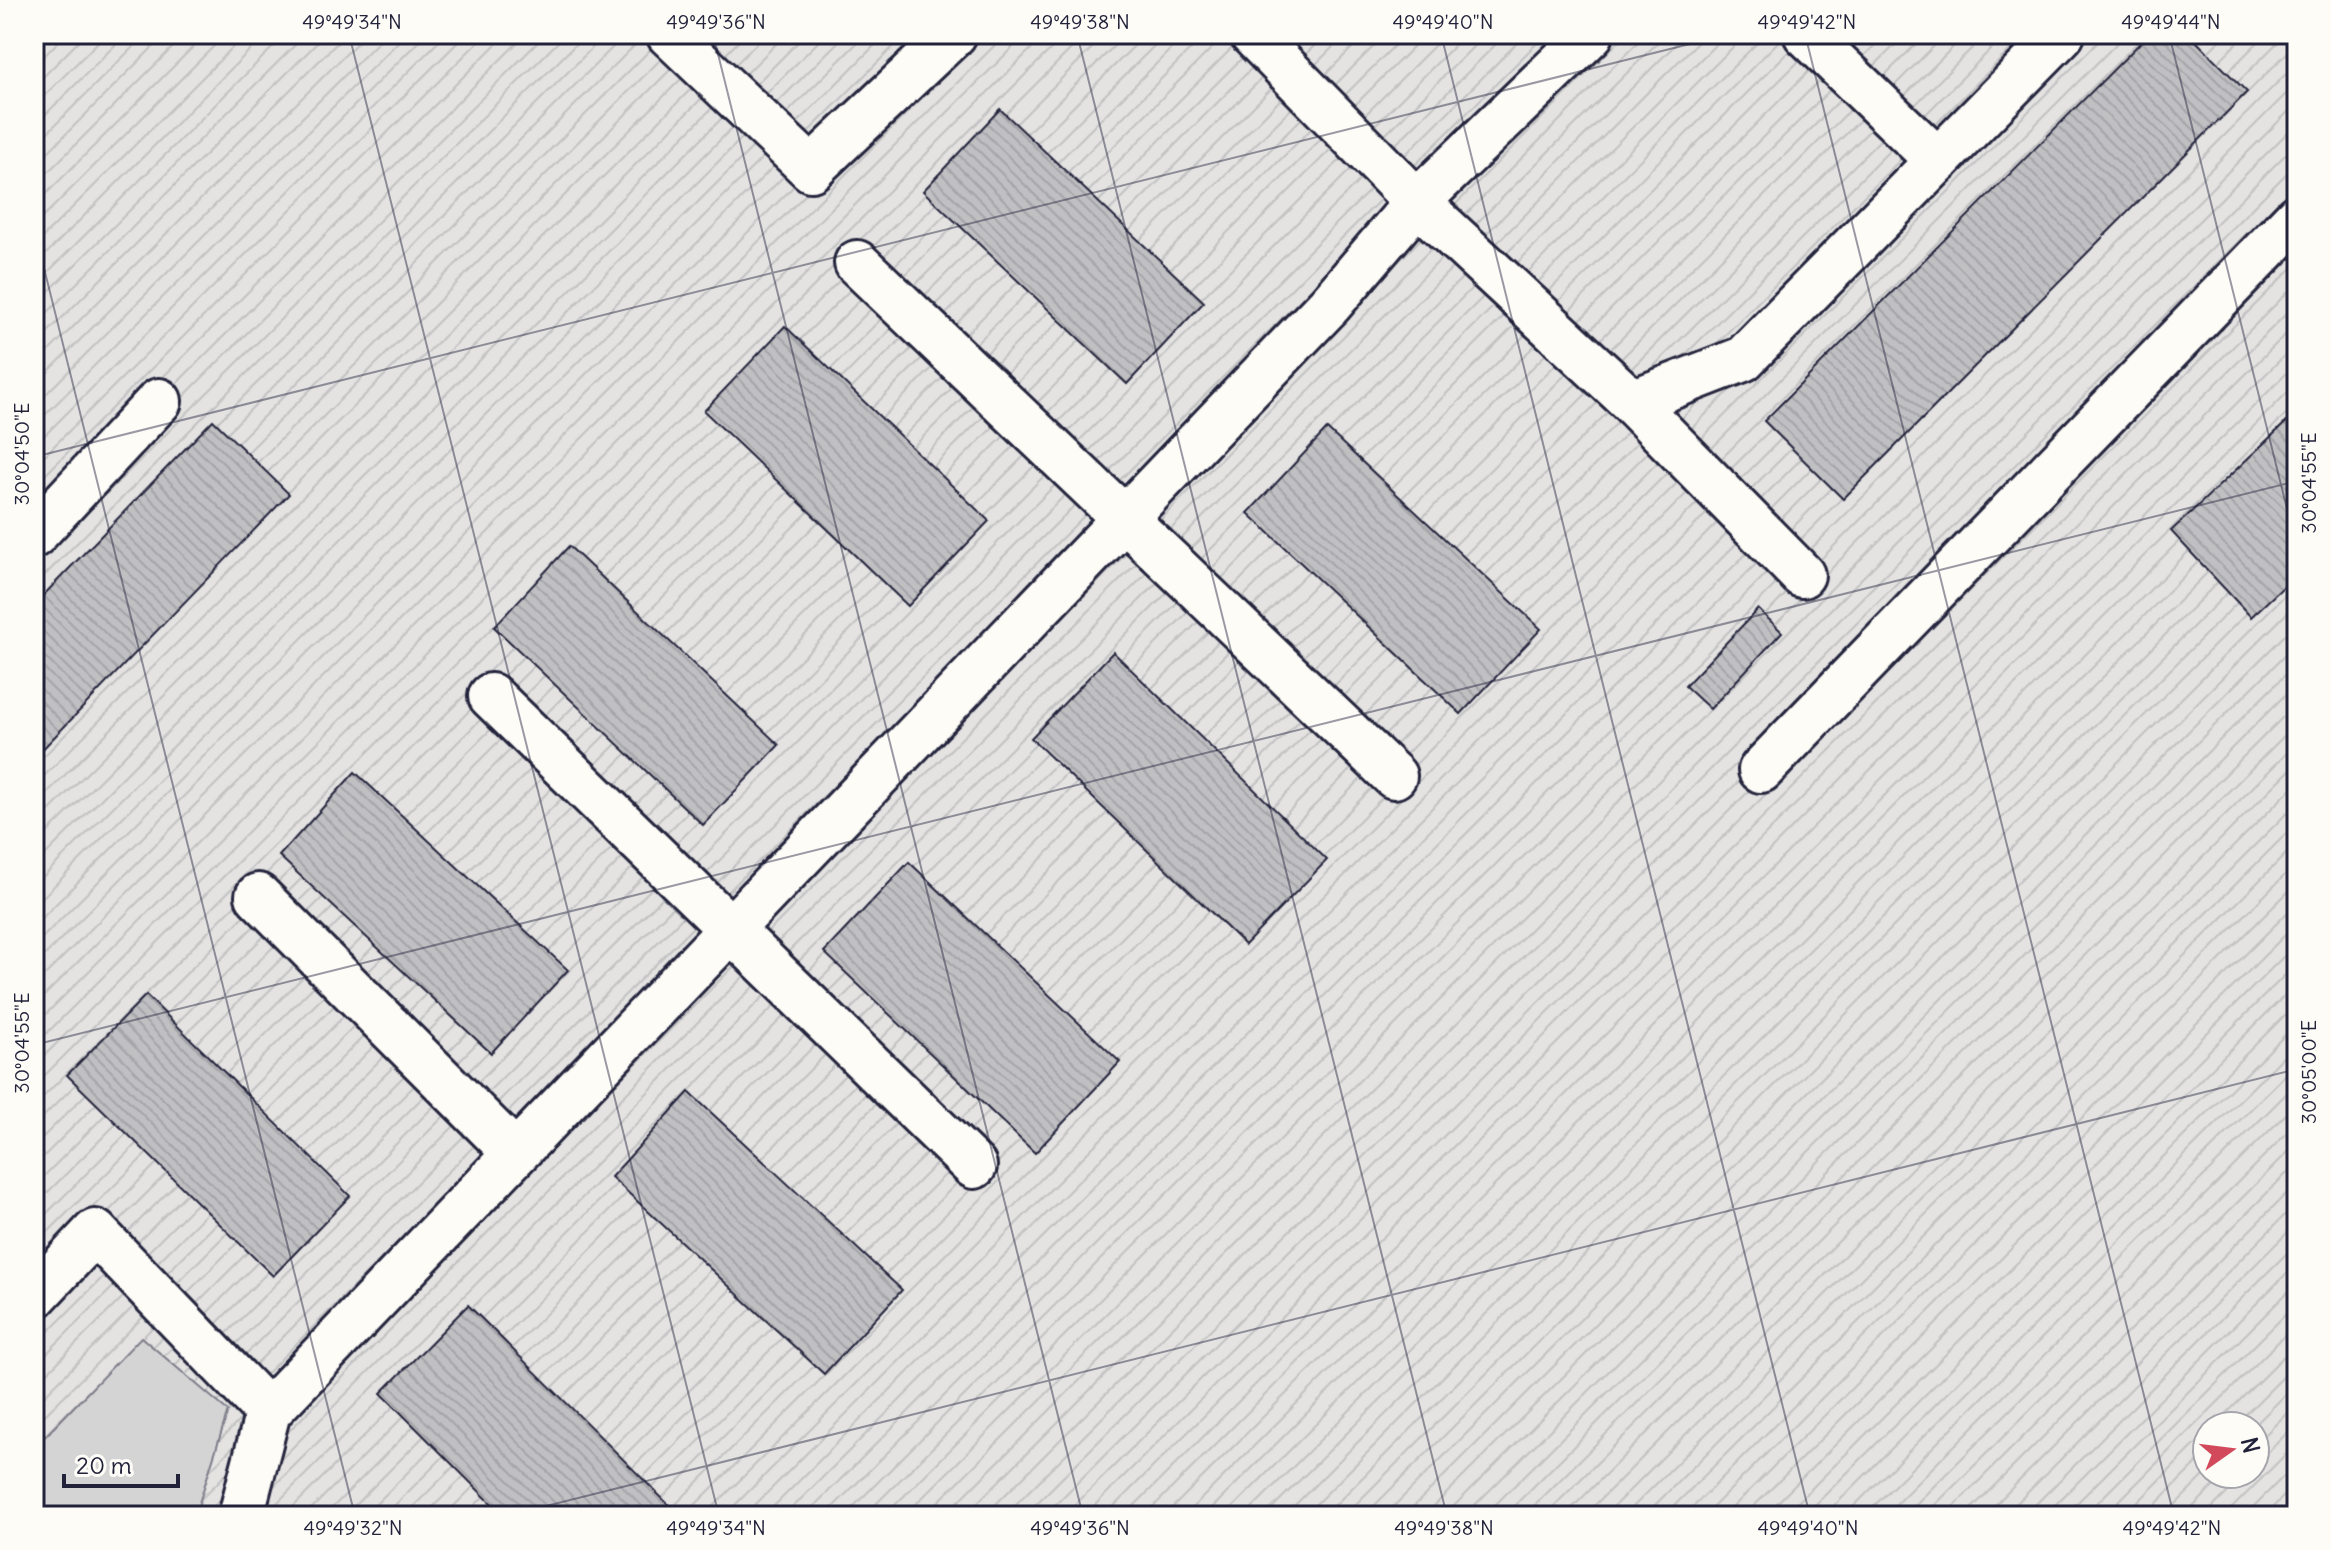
<svg xmlns="http://www.w3.org/2000/svg" width="2331" height="1550" font-family="Delius,sans-serif">
  <defs>
    <pattern id="industrial-furrows" width="10" height="10" patternUnits="userSpaceOnUse" patternTransform="scale(2)"><rect width="10" height="10" fill="#e4e3e2"/><path d="M-1 1l2-2M0 10L10 0M9 11l2-2" fill="none" stroke="#c3c2c3"/></pattern>
    <pattern id="building-back-hatch" width="6" height="6" patternUnits="userSpaceOnUse" patternTransform="scale(2)"><rect width="6" height="6" fill="#c0bfc2"/><path d="M-1 5l2 2M0 0l6 6M5-1l2 2" fill="none" stroke="#a5a4a8"/></pattern>
  </defs>
  <rect width="100%" height="100%" fill="#f4f3ef"/>
  <filter id="ink" filterUnits="userSpaceOnUse"><feTurbulence type="fractalNoise" baseFrequency=".0125" numOctaves="2"/><feDisplacementMap in="SourceGraphic" scale="16" xChannelSelector="R" yChannelSelector="G"/><feConvolveMatrix kernelMatrix="1 2 1 2 8 2 1 2 1" color-interpolation-filters="sRGB"/></filter>
  <g filter="url(#ink)">
    <!-- industrial -->
    <path fill="url(#industrial-furrows)" fill-rule="evenodd" d="M34,34H2297V1516H34ZM2207,1426H2255V1474H2207Z"/>
    <!-- green -->
    <path fill="#d5d4d5" stroke="#7c7b88" stroke-width="2" d="M141,1337L228,1411L195,1516H34V1448Z"/>
    <!-- building -->
    <path fill="url(#building-back-hatch)" stroke="#22223b" stroke-width="2" d="M2149,34H2189L2247,92L1843,499L1764,421Z
      M1000,109L1204,302L1127,384L923,191Z
      M785,326L989,521L908,606L704,411Z
      M2297,412V574L2251,617L2171,531Z
      M213,420L289,494L34,758V605Z
      M1327,429L1541,629L1461,714L1248,513Z
      M569,546L779,745L703,825L494,627Z
      M1758,609L1782,632L1710,709L1685,686Z
      M1113,652L1327,860L1245,945L1031,738Z
      M355,772L568,970L491,1053L279,856Z
      M909,862L1120,1062L1035,1153L824,952Z
      M146,995L350,1196L273,1276L67,1075Z
      M689,1092L902,1290L824,1374L611,1177Z
      M468,1305L680,1516H504L381,1393Z"/>
    <g fill="none" stroke-linecap="round" stroke-linejoin="round">
      <!-- minor casing -->
      <g stroke="#22223b" stroke-width="50">
        <path id="minor" d="M669,34L811,169L954,34
          M1252,34L1417,202L1632,402L1802,575
          M1806,34L1938,161
          M857,263L1394,776
          M1632,402L1743,359L2062,34
          M34,535L159,401
          M491,696L974,1166
          M1761,770L2297,217
          M258,896L515,1153
          M34,1297L95,1232L268,1412
          M241,1516L268,1412L1330,304L1417,202L1591,34"/>
      </g>
      <!-- minor -->
      <use href="#minor" stroke="#fdfcf7" stroke-width="44"/>
    </g>
  </g>
  <!-- ticks -->
  <path fill="none" stroke="#22223b" stroke-width="2" stroke-opacity="0.45" d="M349,34L719,1516M713,34L1083,1516M1077,34L1447,1516M1441,34L1810,1516M1805,34L2174,1516M2169,34L2297,549M34,228L355,1516M34,457L1730,34M34,1045L2297,481M506,1516L2297,1069"/>
  <!-- margin -->
  <rect width="2331" height="1550" fill="none" stroke="#fdfcf7" stroke-width="88"/>
  <!-- north arrow -->
  <g transform="translate(2231 1450) rotate(76)"><circle r="38" fill="#fdfcf7" stroke="#a5a5ac" stroke-width="2"/>
  <path d="M0-6L14 30L0 20L-14 30Z" fill="#d1495b"/>
  <text y="-12" font-size="22" font-weight="bold" text-anchor="middle" fill="#22223b">N</text>
  </g>
  <!-- scale -->
  <path d="M64 1474v12h114v-12" fill="none" stroke="#22223b" stroke-width="4"/>
  <text x="76" y="1474" font-size="24" fill="#22223b" stroke="#fdfcf7" stroke-width="6" paint-order="stroke">20 m</text>
  <rect x="44" y="44" width="2243" height="1462" fill="none" stroke="#22223b" stroke-width="3"/>
  <g font-size="20" text-anchor="middle" fill="#22223b">
    <text x="352" y="29">49°49'34"N</text>
    <text x="716" y="29">49°49'36"N</text>
    <text x="1080" y="29">49°49'38"N</text>
    <text x="1443" y="29">49°49'40"N</text>
    <text x="1807" y="29">49°49'42"N</text>
    <text x="2171" y="29">49°49'44"N</text>
    <text transform="translate(22 454) rotate(-90)" y="7">30°04'50"E</text>
    <text transform="translate(2309 483) rotate(-90)" y="7">30°04'55"E</text>
    <text transform="translate(22 1043) rotate(-90)" y="7">30°04'55"E</text>
    <text transform="translate(2309 1072) rotate(-90)" y="7">30°05'00"E</text>
    <text x="353" y="1535">49°49'32"N</text>
    <text x="716" y="1535">49°49'34"N</text>
    <text x="1080" y="1535">49°49'36"N</text>
    <text x="1444" y="1535">49°49'38"N</text>
    <text x="1808" y="1535">49°49'40"N</text>
    <text x="2172" y="1535">49°49'42"N</text>
  </g>
</svg>
